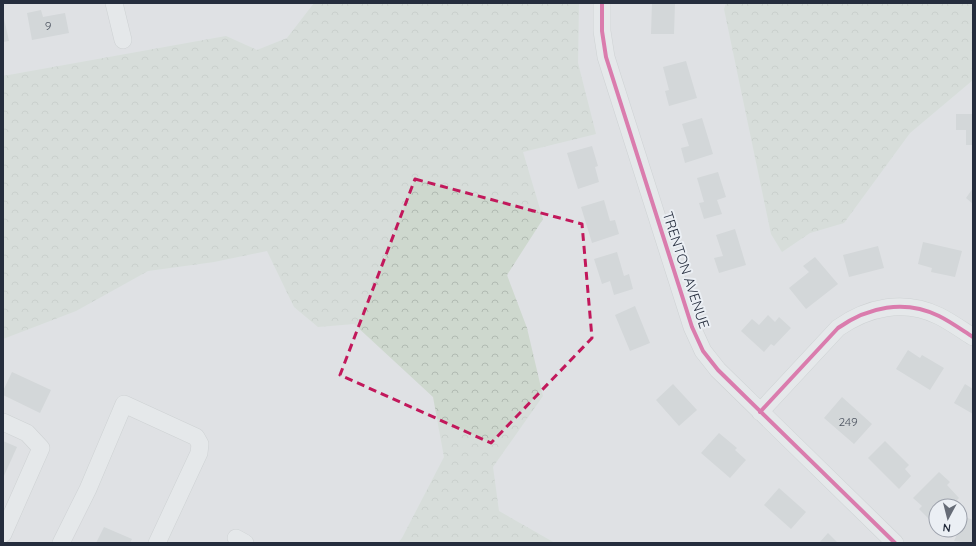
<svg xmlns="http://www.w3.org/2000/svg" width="976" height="546" font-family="Quicksand,sans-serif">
  <defs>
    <pattern id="forest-crowns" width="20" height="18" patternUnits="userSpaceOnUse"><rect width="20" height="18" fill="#ced8ce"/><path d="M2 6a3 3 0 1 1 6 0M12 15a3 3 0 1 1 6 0" fill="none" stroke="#b1bab2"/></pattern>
  </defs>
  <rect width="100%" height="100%" fill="#dfe1e4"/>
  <!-- forest -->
  <path fill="url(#forest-crowns)" d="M314,3H579L578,63L596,134L523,152L543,219L507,275L527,328L543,396L493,467L499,511L555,543H398L402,538L444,457L433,397L354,324L318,327L294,307L267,251L214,262L148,271L76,311L3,339V76L226,36L257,50L287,38Z
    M726,3H973V80L910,133L844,223L810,233L782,252L771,234L724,9Z"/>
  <!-- building -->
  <path fill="#c6c9cc" d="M652,3H675L674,34H651Z
    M41,10L43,17L65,13L69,33L32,40L27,13Z
    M3,14L9,41L3,42Z
    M686,61L697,98L669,106L665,91L669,90L663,67Z
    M956,114H973V145H966V130H956Z
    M702,118L713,154L685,163L681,148L689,146L682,124Z
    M592,146L598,166L595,167L599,182L578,189L567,153Z
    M718,172L726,197L717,200L722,214L704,219L699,203L704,202L697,178Z
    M973,188V204L966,198Z
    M604,200L610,221L615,220L619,234L592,243L581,207Z
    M735,229L746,265L719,273L714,258L723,256L716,235Z
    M923,242L962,251L955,277L931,272L932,268L918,264Z
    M878,246L884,268L849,277L843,255Z
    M617,252L624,276L629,274L633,289L614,295L610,281L602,284L594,259Z
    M815,257L838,284L806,309L789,288L809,272L803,266Z
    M635,306L650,343L630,351L615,315Z
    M768,315L775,322L779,317L791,328L774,346L771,344L764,352L741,331L752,319L759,325Z
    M908,350L920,358L922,355L944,368L930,390L896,369Z
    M12,372L51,390L40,413L3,395V391Z
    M673,384L697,410L679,426L656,400Z
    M965,384L973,389V414L954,403Z
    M842,397L872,424L854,444L824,418Z
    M719,433L737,448L735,450L746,460L730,478L701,453Z
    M3,441L17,447L3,478Z
    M885,441L909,465L905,469L911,476L899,489L868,458Z
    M939,472L950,482L947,485L959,498L951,506H936V521L933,523L919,509L922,506L913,498Z
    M779,488L806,512L791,529L764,505Z
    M965,517L973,520V543L954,541Z
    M104,527L132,539L130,543H96Z
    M828,533L838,543H819Z"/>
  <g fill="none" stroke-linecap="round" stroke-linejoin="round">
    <!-- minor casing -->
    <g stroke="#bcbec1" stroke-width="18">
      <path id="minor" d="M114,3L123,40
        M602,3V31L606,57L692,327L703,351L718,370L895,543
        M760,412L838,328C868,307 904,299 939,316C951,322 962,330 973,337
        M3,422L27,433L41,448L3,534
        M236,538L245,543
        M61,543L88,489L124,404L196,437L200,444L199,453L157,543"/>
    </g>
    <!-- minor -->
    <use href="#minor" stroke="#edeff1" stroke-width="17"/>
    <!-- cycleway casing -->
    <g stroke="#ebeff4" stroke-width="6">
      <path id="cycleway" d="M602,3V31L606,57L692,327L703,351L718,370L895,543
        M760,412L838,328C868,307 904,299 939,316C951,322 962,330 973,337"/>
    </g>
    <!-- cycleway -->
    <use href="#cycleway" stroke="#d6006c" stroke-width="4"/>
  </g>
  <!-- marked area -->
  <path d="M0 0H976V546H0ZM415,179L582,224L592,338L491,443L340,375Z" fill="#dfe1e4" fill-opacity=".55" fill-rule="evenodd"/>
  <path fill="none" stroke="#c2185b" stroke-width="3" stroke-dasharray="8 5" stroke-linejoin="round" d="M415,179L582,224L592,338L491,443L340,375Z"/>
  <g text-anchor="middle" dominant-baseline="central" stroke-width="4" stroke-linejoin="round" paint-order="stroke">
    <!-- number labels -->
    <g font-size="12" fill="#4f5662">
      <text x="48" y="25">9</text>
      <text x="848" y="421">249</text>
    </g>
    <!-- street labels -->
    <g font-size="14" fill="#252d3d" stroke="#ebeff4">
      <text transform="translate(686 270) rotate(72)">TRENTON AVENUE</text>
    </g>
  </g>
  <!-- border -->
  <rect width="976" height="546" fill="none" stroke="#252d3d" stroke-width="8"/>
  <!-- north arrow -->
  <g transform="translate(948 518) rotate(187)"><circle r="19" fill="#ebeff4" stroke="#9ca1ab"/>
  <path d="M0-3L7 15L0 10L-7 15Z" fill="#666c77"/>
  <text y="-6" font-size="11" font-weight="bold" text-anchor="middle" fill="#252d3d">N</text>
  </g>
</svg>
